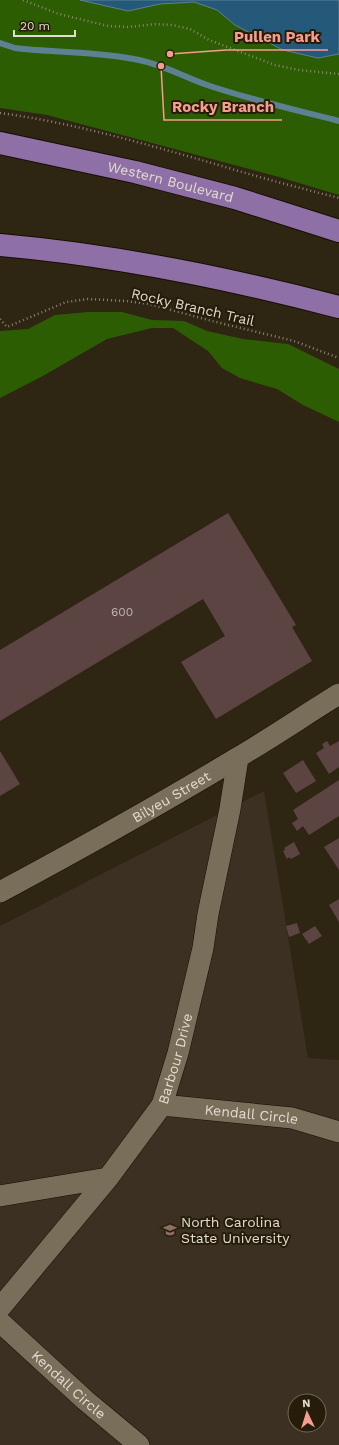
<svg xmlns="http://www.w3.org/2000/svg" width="339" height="1445" font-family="'Work Sans',sans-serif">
  <rect width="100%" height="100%" fill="#2f2513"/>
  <!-- education -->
  <path fill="#3b3021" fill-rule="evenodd" d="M264,791L308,1058L339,1060V1445H0V926ZM295,1401H319V1425H295Z"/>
  <!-- green -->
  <path fill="#2d5d03" d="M0,0H339V195L279,177L47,115L0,108Z
    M88,312H122L152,320L184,321L207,331L243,339L288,344L339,369V422L303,405L277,389L240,378L222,368L208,351L173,328H152L107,339L41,377L0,398V331L28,329L55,315Z"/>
  <!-- water -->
  <path fill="#255979" stroke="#5e8093" d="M80,0H339V54L318,58L283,50L235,25L217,10L194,2L160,4L128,11Z"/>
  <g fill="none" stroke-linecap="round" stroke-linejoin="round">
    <!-- stream -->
    <path stroke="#5e8093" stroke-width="6" d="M0,43L15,48C56,53 98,51 139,60C164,65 186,78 210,86C252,100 296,110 339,121"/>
  </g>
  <!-- building -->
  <path fill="#5c4443" d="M228,513L296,625L292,627L312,661L216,719L181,662L225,636L203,599L0,721V650Z
    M327,741L330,746L339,741V767L329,774L316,753L324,748L322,744Z
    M0,751L20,784L0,796Z
    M303,760L316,781L296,793L283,773Z
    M339,780V816L309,835L303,826L297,831L292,823L298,819L293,810Z
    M339,838V870L324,847Z
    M294,842L300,854L291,859L289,857L287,859L283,851L285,850L284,848Z
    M339,899V922L329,905Z
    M297,923L300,933L289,937L286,926Z
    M315,926L322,936L309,944L302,934Z"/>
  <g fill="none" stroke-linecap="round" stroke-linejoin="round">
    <!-- street casing -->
    <g stroke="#170e01" stroke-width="22">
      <g id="street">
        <path id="s1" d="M0,892C80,849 159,805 237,758C271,738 305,715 339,694"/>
        <path id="s2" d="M162,1105L292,1118L339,1132"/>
        <path d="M0,1196L108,1178"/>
        <path id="s3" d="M0,1308L108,1178L162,1105L178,1053L203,948L208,914L230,809L238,758"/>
        <path id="s4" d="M0,1322L85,1400L139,1445"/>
      </g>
    </g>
    <!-- primary casing -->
    <g stroke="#170e01" stroke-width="24">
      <g id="primary">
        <path id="s5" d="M0,143L135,172L235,198L339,231"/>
        <path d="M0,245C114,255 228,278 339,307"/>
      </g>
    </g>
    <!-- path -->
    <path stroke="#8c8475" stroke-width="2.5" stroke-dasharray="1 3" stroke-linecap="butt" d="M23,0L59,14L108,26L128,27L156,24L172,25L190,29L209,40L275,65L299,70L339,74
      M0,113C75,123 149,145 222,166C261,178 300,188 339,198
      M0,319L7,327L66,302L88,299L126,301L149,304L212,321L294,341L339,358"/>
    <!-- street -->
    <use href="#street" stroke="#796e5a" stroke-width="21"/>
    <!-- primary -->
    <use href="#primary" stroke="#8e70a7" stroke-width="22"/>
  </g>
  <!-- icons -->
  <defs>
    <g id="university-bare" transform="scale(1.08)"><path d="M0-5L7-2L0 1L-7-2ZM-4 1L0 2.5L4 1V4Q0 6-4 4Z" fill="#8d6e63" stroke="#251c0a" stroke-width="2.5" paint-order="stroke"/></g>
  </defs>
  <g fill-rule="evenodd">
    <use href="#university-bare" x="170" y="1230"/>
  </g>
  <g text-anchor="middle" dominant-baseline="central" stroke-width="4" stroke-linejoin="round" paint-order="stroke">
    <!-- number labels -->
    <g font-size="12" fill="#c0b5ad">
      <text x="122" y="612">600</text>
    </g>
    <!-- street labels -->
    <g font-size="14" fill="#e2dbd0" stroke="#251c0a">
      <text stroke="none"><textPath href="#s5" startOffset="175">Western Boulevard</textPath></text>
      <text transform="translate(193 307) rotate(13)">Rocky Branch Trail</text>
      <text stroke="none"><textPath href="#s1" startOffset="196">Bilyeu Street</textPath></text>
      <text stroke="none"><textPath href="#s3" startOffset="308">Barbour Drive</textPath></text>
      <text stroke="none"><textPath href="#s2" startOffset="90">Kendall Circle</textPath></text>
      <text stroke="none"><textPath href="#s4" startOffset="93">Kendall Circle</textPath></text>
    </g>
    <!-- poi labels -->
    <g font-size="14" fill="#e2dbd0" stroke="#251c0a" text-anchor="start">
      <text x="181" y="1222">North Carolina<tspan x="181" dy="16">State University</tspan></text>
    </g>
  </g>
  <!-- callouts -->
  <path fill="none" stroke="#f59d8f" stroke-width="1.5" d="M170 54L226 50H328M161 66L164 120H282"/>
  <g fill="#f59d8f" stroke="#251c0a" stroke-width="1.5">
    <circle cx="170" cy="54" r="4"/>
    <circle cx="161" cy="66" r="4"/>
  </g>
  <g font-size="15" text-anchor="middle" font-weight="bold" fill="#f59d8f" stroke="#251c0a" stroke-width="4" stroke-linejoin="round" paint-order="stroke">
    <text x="277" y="42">Pullen Park</text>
    <text x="223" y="112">Rocky Branch</text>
  </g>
  <!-- north arrow -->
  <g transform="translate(307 1413) rotate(356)"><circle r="19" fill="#251c0a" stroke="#716859"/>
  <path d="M0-3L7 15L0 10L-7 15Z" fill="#f59d8f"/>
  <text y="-6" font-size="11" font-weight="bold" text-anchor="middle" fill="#e2dbd0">N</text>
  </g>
  <!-- scale -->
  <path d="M14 30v6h61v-6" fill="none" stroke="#e2dbd0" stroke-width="2"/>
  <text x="20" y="30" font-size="12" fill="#e2dbd0" stroke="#251c0a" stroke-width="3" paint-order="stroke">20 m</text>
</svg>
